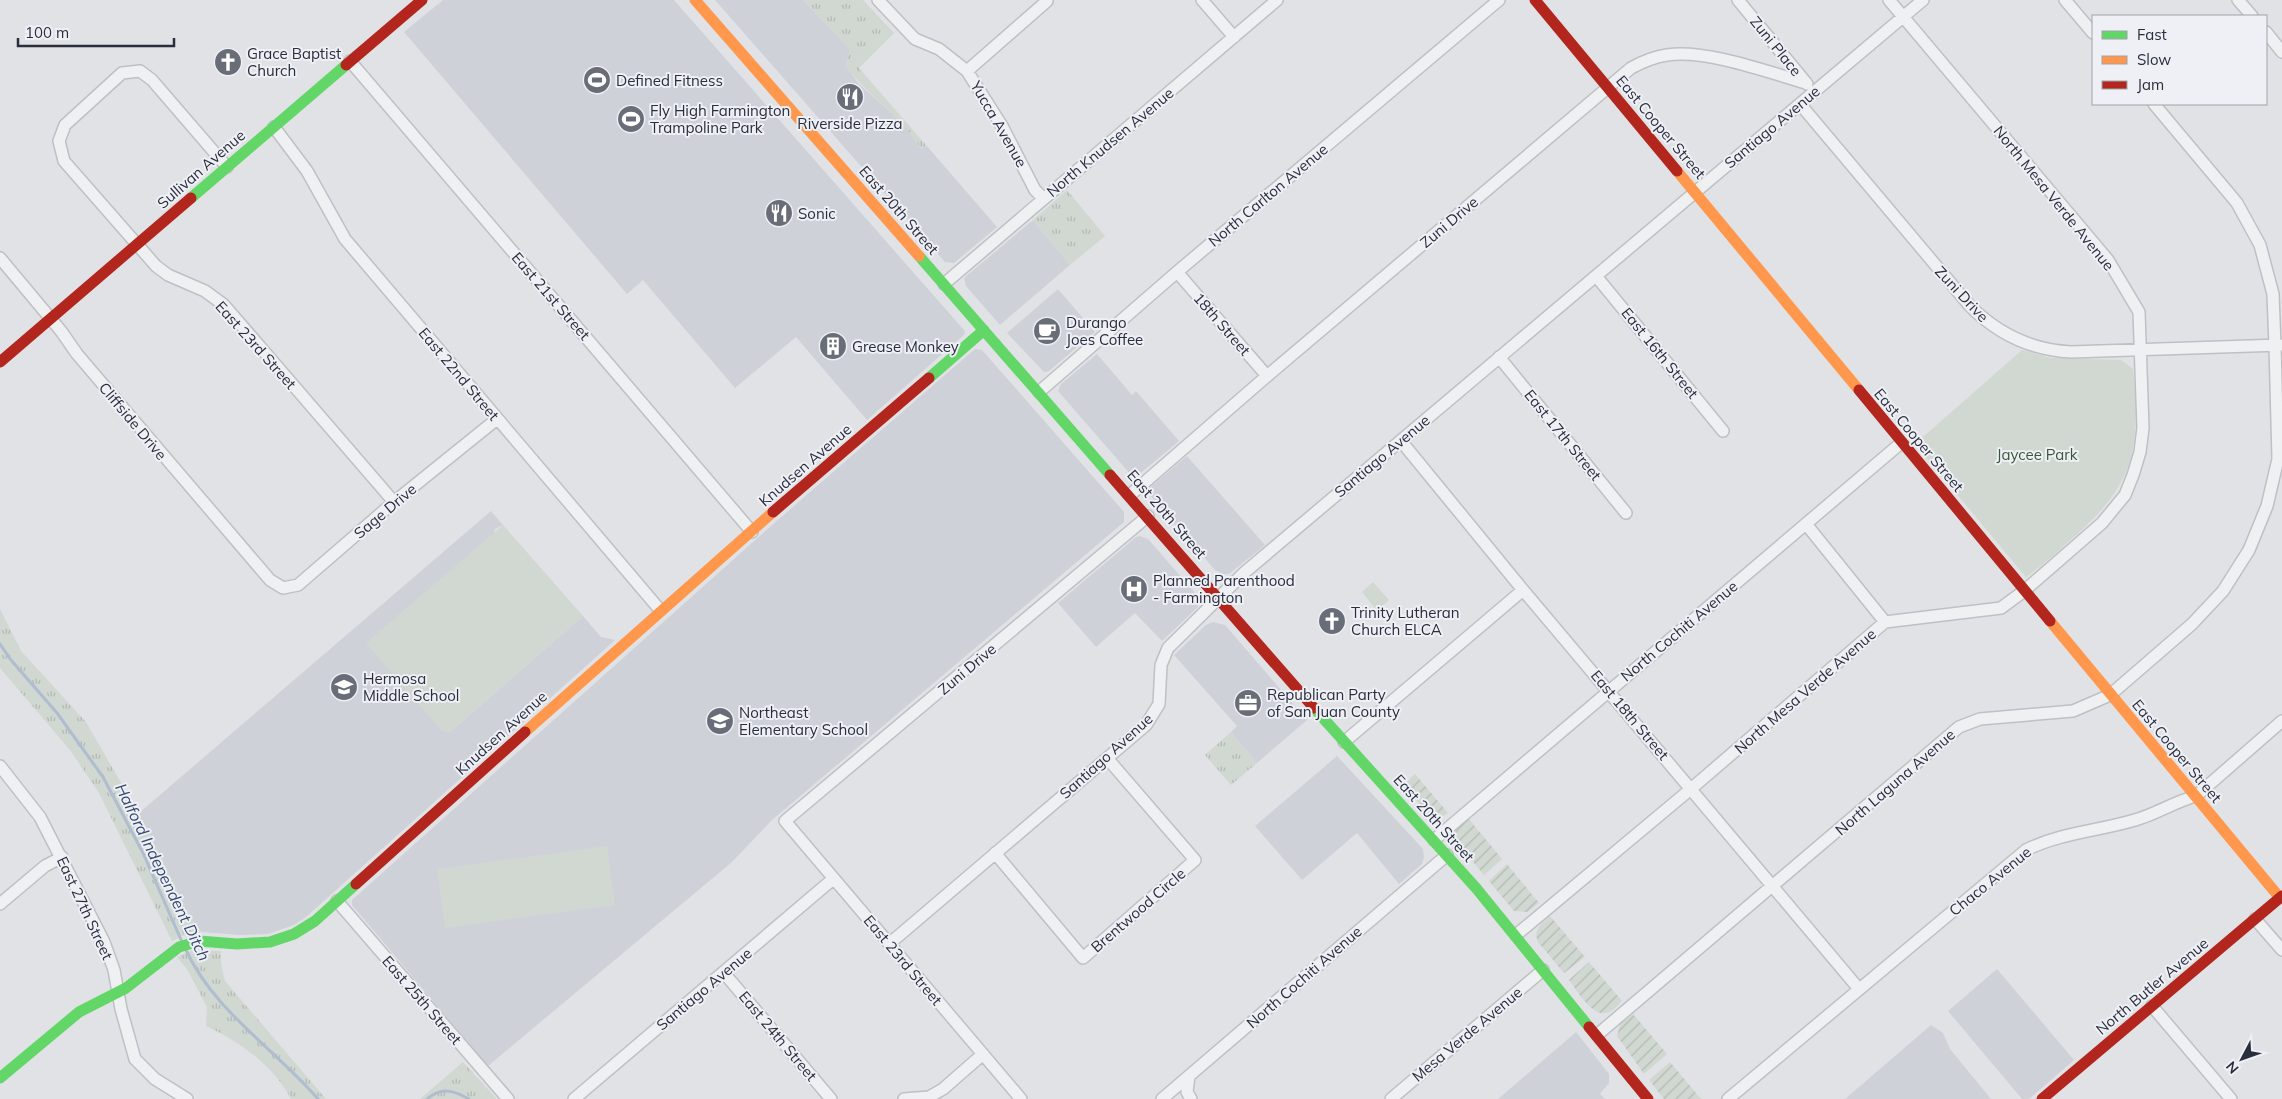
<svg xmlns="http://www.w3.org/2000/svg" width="2282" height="1099" font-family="Mulish,sans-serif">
  <defs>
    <pattern id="grass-tufts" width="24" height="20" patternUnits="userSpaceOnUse" patternTransform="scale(1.25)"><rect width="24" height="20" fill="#d0d8d1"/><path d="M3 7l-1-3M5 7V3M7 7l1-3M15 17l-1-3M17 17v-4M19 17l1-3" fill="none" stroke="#b3bab4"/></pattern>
    <pattern id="garden-furrows" width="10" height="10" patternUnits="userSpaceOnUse" patternTransform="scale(1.25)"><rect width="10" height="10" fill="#d0d8d1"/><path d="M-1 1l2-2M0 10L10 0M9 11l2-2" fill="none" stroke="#b3bab4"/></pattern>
  </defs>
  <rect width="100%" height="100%" fill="#e0e2e5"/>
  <!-- built -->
  <path fill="#cfd1d8" d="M443,0H674L964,330L965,334L867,420L796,337L735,388L643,280L627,294L404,32Z
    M715,0H803L850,49L846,66L859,84L905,125L921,149L926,145L997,227L954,263L945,262Z
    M1033,220L1070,265L1000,325L966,286L964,278Z
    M1058,289L1095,332L1049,371L1044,372L1007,333Z
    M975,349L982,350L1124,512V522L772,820L732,862L488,1066L352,905V900L772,525Z
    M1097,354L1132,395L1136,391L1179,441L1136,477L1132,476L1058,391L1061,384Z
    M1187,456L1265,545L1229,574H1223L1215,570L1148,493L1149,488Z
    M491,511L503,525L495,529L441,730L450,732L583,616L601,637L615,640L306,917L294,925L268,934L240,935L202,932L194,923L139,813Z
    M1140,536L1148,539L1196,594L1198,607L1162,641L1135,613L1096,647L1058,603L1136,537Z
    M1213,622L1225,625L1307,720L1257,763L1231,732L1237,726L1174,655L1206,625Z
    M1337,756L1423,849L1424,857L1422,864L1399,884L1357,833L1302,880L1255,826Z
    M1997,969L2074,1060L2029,1099H2022L1948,1011Z
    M1931,1025L1943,1033L1950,1049L1991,1099H1845Z
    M1576,1032L1609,1074V1083L1600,1094L1605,1099H1498Z"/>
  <!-- grass -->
  <path fill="url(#grass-tufts)" d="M803,0H863L894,33L859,68L926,145L921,149C903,116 868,97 846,66L850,49Z
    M1067,190L1105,236L1070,265L1033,220Z
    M0,609L21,651L86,722L148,830L194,923L202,932L182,936L172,941L99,793L70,750L0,668Z
    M1231,732L1257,763L1231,785L1205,755Z
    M193,950L221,951V964L225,981L326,1099H291C273,1065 240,1042 206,1026L207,1007L187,969L177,957Z
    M463,1062L497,1099H420Z"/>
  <!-- park -->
  <path fill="#d0d8d1" d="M2022,350L2051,358L2121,360L2133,369C2142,453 2132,488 2068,542C2055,554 2041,567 2026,577L1915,444Z
    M503,525L583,616L450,732L441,730L366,643Z
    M1373,582L1389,600L1377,611L1362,592Z
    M607,846L615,905L445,928L437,869Z"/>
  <!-- garden -->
  <path fill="url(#garden-furrows)" d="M1415,774L1448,813L1440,818L1430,815L1403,786Z
    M1468,818L1502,859L1484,875L1455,840L1456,829Z
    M1507,864L1539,903L1527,912L1514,911L1489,881Z
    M1550,916L1585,957L1564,973L1538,942C1533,929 1541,924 1550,916Z
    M1589,962L1622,1001C1618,1005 1612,1012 1606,1013C1591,1016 1577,990 1569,980Z
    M1633,1014L1667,1054L1644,1074L1617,1036L1620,1024Z
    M1670,1062L1701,1099H1664L1649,1080Z"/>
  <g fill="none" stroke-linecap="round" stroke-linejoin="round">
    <!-- stream -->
    <path stroke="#b0bccf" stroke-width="3" d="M0,644L11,660L57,713L103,777L143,853L182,942
      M186,950C214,1011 275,1049 318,1099
      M427,1099C442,1087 453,1090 469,1099"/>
    <!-- street casing -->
    <g stroke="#bec0c3" stroke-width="14">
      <path id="street" d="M878,0L915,39L939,49L967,71L1002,126L1035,190L1043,198
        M1202,0L1234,37
        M1738,0L1807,84
        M2065,0L2093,33
        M2238,0L2252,16
        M2266,32L2282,52
        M350,61L752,532
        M967,71L1047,1
        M1800,104L1970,306C1998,334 2032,350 2071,352L2280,345
        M274,127L307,171L345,239L660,610
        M227,167L152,80L140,71L122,73L65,125L59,141L64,161L156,266L168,275L205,291L224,305L394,502
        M0,258L61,331L77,354L270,580L283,588L298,585L394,502L497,419
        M1177,272L1267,376
        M1596,276L1723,431
        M944,284L1277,0
        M1499,357L1626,513
        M1039,392L1177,272L1499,0
        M1401,441L1523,590L1859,989
        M1130,495L1267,376L1631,68C1642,62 1653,57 1667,55C1706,49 1768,72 1806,83
        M1806,524L1885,622
        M1344,742L1523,590
        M0,766L40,817L104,942L114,970L121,1009L135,1059L155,1079L187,1099
        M1434,840L1901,443
        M995,853L1083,958L1195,860L1107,758
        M337,901L508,1099
        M0,904L45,866L62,857
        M2255,919L2282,950
        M1516,935L1692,788L1885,622L2001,608L2024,591L2102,523L2125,495L2133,475L2140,452L2143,428L2139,312L2108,260L1889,0
        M889,944L1146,725L1159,704L1161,665L1168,648L1245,572L1923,0
        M724,973L831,1099
        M2152,1006L2231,1099
        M1597,1035L1959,727L1980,719L2073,711L2110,695L2192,624L2223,591L2249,550L2267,506L2278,459L2275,346L2273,294L2260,245L2237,203L2154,104
        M1189,1076L1187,1092L1191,1099
        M574,1099L833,879
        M904,1099L929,1097L943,1089L983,1054
        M1021,1099L785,821L1148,516
        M1162,1099L1447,855
        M1391,1099L1543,970
        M1728,1099L2026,850C2060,833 2098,831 2135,820C2156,814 2174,802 2196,796L2282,721"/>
    </g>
    <!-- street -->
    <use href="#street" stroke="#eff0f2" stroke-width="11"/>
    <!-- fast -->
    <path stroke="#63d668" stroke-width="11" d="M191,198L346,65
      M919,256L1110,475
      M929,378L984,330
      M1314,708L1476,888L1589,1027
      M0,1078L79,1012L126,988L179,947L199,941L237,944L270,942L294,934L315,921L356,884"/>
    <!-- slow -->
    <path stroke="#ff974d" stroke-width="11" d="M695,0L919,256
      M1677,171L1859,390
      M2050,621L2280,898
      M525,732L773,512"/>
    <!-- jam -->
    <path stroke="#b3261e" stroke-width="11" d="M1535,0L1677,171
      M346,65L422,0
      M0,362L191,198
      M1859,390L2050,621
      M1110,475L1314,708
      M773,512L929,378
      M356,884L525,732
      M1589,1027L1648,1099
      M2042,1099L2282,896"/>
  </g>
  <!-- icons -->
  <defs>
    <g id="church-disc" transform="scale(1.4375)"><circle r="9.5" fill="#696d78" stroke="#eef0f5"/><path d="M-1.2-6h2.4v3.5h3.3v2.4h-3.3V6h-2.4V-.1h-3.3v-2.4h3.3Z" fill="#fff"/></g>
    <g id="stadium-disc" transform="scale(1.4375)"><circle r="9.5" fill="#696d78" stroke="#eef0f5"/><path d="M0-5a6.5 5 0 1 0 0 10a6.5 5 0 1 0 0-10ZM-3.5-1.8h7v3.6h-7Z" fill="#fff"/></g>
    <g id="restaurant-disc" transform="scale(1.4375)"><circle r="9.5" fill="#696d78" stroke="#eef0f5"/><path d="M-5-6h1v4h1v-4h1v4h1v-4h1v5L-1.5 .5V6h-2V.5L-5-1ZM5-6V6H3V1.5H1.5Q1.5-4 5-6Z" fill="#fff"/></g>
    <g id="cafe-disc" transform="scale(1.4375)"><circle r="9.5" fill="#696d78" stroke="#eef0f5"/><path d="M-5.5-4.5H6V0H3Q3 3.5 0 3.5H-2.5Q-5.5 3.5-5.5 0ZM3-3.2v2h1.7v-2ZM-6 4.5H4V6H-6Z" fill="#fff"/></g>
    <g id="building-disc" transform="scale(1.4375)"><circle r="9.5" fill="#696d78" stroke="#eef0f5"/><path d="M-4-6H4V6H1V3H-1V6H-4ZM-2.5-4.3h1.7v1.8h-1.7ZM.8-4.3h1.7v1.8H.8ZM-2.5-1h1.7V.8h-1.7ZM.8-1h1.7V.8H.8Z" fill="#fff"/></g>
    <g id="hospital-disc" transform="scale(1.4375)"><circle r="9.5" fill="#696d78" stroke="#eef0f5"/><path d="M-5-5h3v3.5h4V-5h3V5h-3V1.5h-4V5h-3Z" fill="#fff"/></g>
    <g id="school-disc" transform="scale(1.4375)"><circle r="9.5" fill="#696d78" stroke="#eef0f5"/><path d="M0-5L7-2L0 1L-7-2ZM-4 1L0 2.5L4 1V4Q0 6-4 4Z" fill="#fff"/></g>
    <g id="office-disc" transform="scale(1.4375)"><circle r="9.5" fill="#696d78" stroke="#eef0f5"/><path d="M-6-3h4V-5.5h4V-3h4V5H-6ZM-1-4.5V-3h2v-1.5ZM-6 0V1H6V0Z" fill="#fff"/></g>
  </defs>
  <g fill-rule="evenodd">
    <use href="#church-disc" x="228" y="62"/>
    <use href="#stadium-disc" x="597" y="80"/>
    <use href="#restaurant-disc" x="850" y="97"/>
    <use href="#stadium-disc" x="631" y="119"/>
    <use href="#restaurant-disc" x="779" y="213"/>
    <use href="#cafe-disc" x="1047" y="331"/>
    <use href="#building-disc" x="833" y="346"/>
    <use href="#hospital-disc" x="1134" y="589"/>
    <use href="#church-disc" x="1332" y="621"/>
    <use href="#school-disc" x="344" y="687"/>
    <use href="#office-disc" x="1248" y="703"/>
    <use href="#school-disc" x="720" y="721"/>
  </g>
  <g text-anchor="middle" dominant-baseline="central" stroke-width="4" stroke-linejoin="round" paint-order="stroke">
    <!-- street labels -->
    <g font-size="15" fill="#292e3d" stroke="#eef0f5">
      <text transform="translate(1776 46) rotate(51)">Zuni Place</text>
      <text transform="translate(999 124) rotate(60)">Yucca Avenue</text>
      <text transform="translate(1661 127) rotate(50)">East Cooper Street</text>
      <text transform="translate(1772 127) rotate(-40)">Santiago Avenue</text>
      <text transform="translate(1110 142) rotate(-40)">North Knudsen Avenue</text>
      <text transform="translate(201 169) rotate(-41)">Sullivan Avenue</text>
      <text transform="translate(1268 195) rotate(-40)">North Carlton Avenue</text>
      <text transform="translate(2054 198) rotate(51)">North Mesa Verde Avenue</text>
      <text transform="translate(899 210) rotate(49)">East 20th Street</text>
      <text transform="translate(1449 222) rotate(-40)">Zuni Drive</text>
      <text transform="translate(1962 294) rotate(47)">Zuni Drive</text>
      <text transform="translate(551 296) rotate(49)">East 21st Street</text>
      <text transform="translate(1222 324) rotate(49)">18th Street</text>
      <text transform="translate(256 345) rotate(48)">East 23rd Street</text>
      <text transform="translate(1660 353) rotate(51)">East 16th Street</text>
      <text transform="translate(459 374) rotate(50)">East 22nd Street</text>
      <text transform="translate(133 421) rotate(50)">Cliffside Drive</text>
      <text transform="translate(1563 435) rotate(51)">East 17th Street</text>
      <text transform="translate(1919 440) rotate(50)">East Cooper Street</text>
      <text transform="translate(1382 456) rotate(-40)">Santiago Avenue</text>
      <text transform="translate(805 465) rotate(-41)">Knudsen Avenue</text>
      <text transform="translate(385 511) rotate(-40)">Sage Drive</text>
      <text transform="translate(1167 514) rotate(49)">East 20th Street</text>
      <text transform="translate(1679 631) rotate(-40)">North Cochiti Avenue</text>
      <text transform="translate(967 669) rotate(-40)">Zuni Drive</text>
      <text transform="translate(1805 691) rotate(-41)">North Mesa Verde Avenue</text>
      <text transform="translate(1630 715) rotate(50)">East 18th Street</text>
      <text transform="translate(501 733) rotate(-42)">Knudsen Avenue</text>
      <text transform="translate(2177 751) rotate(50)">East Cooper Street</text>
      <text transform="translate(1106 756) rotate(-42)">Santiago Avenue</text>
      <text transform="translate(1895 782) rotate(-41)">North Laguna Avenue</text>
      <text transform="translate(1434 818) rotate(48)">East 20th Street</text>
      <text transform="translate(1990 881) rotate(-39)">Chaco Avenue</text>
      <text transform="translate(85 908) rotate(65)">East 27th Street</text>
      <text transform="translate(1138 910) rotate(-41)">Brentwood Circle</text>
      <text transform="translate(903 960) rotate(50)">East 23rd Street</text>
      <text transform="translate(1304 977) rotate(-41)">North Cochiti Avenue</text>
      <text transform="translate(2152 986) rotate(-40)">North Butler Avenue</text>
      <text transform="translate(704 989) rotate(-40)">Santiago Avenue</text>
      <text transform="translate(422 1000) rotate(49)">East 25th Street</text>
      <text transform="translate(1467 1034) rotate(-40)">Mesa Verde Avenue</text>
      <text transform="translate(778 1036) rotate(50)">East 24th Street</text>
    </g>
    <!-- poi labels -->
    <g font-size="15" fill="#292e3d" stroke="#eef0f5" text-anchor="start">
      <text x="247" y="53">Grace Baptist<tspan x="247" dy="17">Church</tspan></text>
      <text x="616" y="80">Defined Fitness</text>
      <text x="650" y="110">Fly High Farmington<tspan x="650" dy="17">Trampoline Park</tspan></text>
      <text x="850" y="123" text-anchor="middle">Riverside Pizza</text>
      <text x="798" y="213">Sonic</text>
      <text x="1066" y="322">Durango<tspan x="1066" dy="17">Joes Coffee</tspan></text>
      <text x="852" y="346">Grease Monkey</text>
      <text x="1153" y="580">Planned Parenthood<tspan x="1153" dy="17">- Farmington</tspan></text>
      <text x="1351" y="612">Trinity Lutheran<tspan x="1351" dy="17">Church ELCA</tspan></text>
      <text x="363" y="678">Hermosa<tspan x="363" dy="17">Middle School</tspan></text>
      <text x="1267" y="694">Republican Party<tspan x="1267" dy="17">of San Juan County</tspan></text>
      <text x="739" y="712">Northeast<tspan x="739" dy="17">Elementary School</tspan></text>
    </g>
    <!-- park labels -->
    <g font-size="15" fill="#395737" stroke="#eef0f5">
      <text x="2037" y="454">Jaycee Park</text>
    </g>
    <!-- water labels -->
    <g font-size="16" font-style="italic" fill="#36496e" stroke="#eef0f5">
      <text transform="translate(163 872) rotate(64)">Halford Independent Ditch</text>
    </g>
  </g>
  <!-- legend -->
  <rect x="2092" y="15" width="175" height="90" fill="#eef0f5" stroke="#9fa2ab"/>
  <rect x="2102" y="31" width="25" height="8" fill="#63d668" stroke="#9fa2ab"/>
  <text x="2137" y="40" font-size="15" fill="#292e3d">Fast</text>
  <rect x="2102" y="56" width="25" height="8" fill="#ff974d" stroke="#9fa2ab"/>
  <text x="2137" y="65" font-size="15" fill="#292e3d">Slow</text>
  <rect x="2102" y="81" width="25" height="8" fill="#b3261e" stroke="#9fa2ab"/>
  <text x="2137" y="90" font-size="15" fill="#292e3d">Jam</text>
  <!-- north arrow -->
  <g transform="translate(2242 1059) rotate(229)" stroke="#eef0f5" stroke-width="4" paint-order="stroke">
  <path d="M0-4L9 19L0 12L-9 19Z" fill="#292e3d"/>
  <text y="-8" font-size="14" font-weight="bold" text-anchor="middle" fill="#292e3d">N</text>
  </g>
  <!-- scale -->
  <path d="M18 38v8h156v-8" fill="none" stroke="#292e3d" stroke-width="2.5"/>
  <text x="25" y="38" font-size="15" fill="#292e3d" stroke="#eef0f5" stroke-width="4" paint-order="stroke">100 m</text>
</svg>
